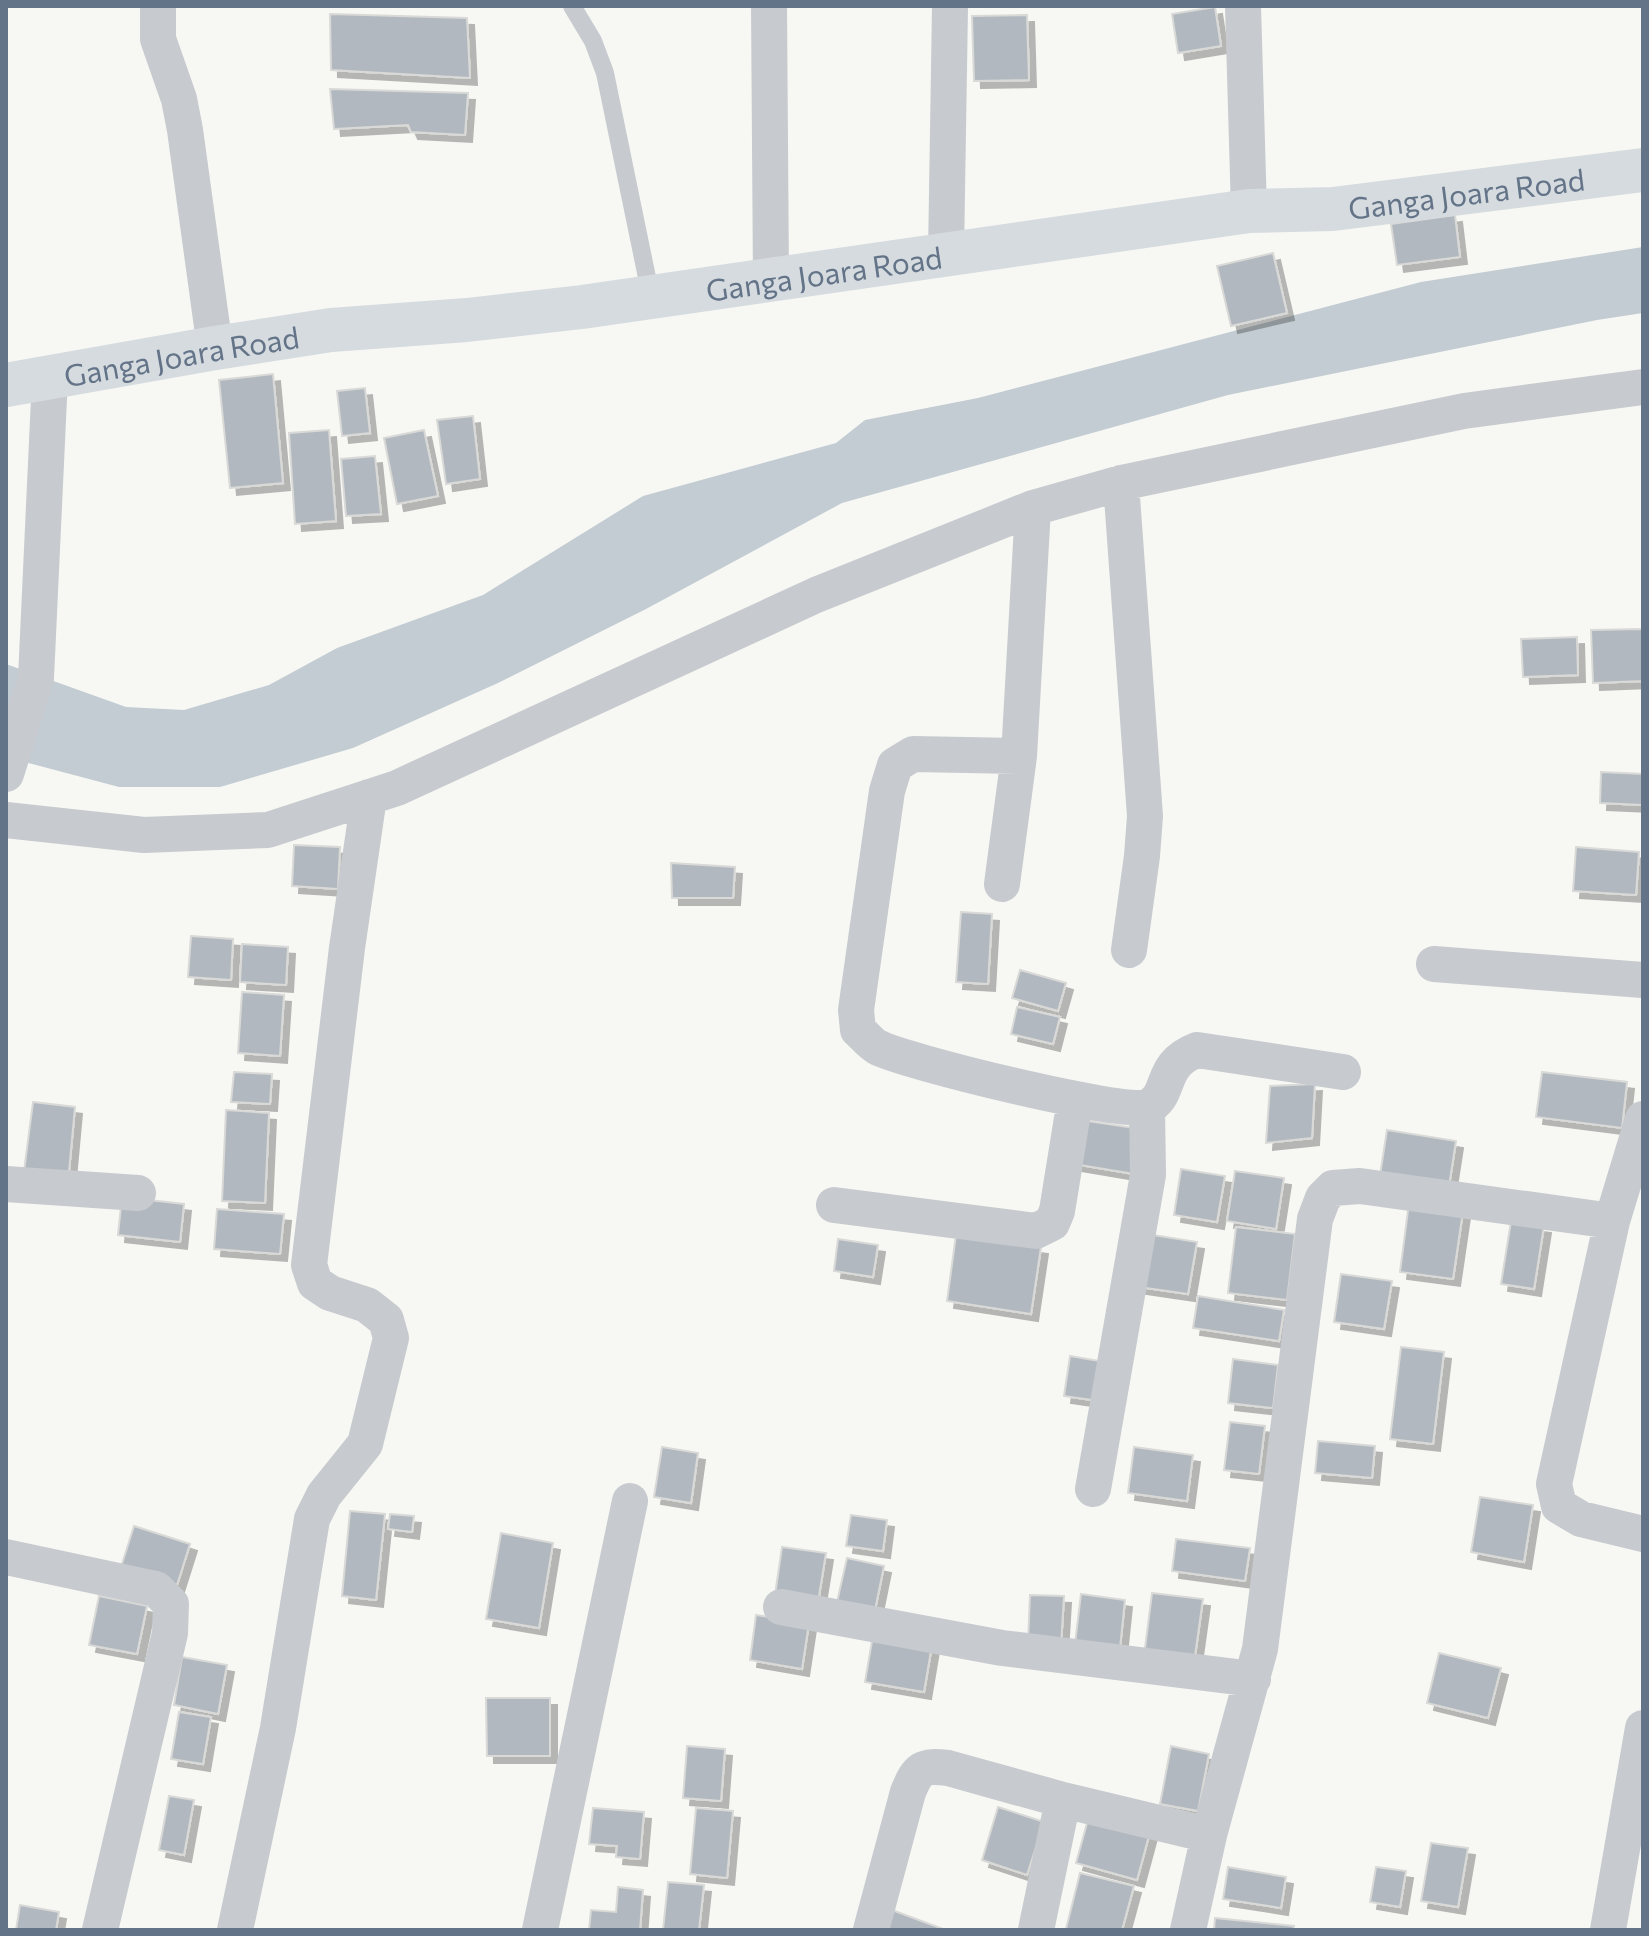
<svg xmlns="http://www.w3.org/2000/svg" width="1649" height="1936" font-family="Commissioner,sans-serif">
  <defs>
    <filter id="shadow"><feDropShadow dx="7" dy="7" stdDeviation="0" flood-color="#0004"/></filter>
  </defs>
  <rect width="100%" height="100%" fill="#f7f8f4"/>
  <!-- water -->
  <path fill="#c3ccd2" d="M1643,247V313L1597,320L1228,395L842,503L646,609L498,683L353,748L220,787H119L6,757V664L126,707L184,710L269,685L337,648L483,595L643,496L836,443L865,420L978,398L1421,282Z"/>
  <!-- building -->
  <path fill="#b1b8bf" stroke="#d9d9d7" stroke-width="2" filter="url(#shadow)" d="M1215,7L1221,46L1178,53L1172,14Z
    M330,14L467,18L470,78L331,70Z
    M1027,15L1029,80L974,81L972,16Z
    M330,89L468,93L465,135L411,132L408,125L334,129Z
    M1455,215L1460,257L1397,265L1391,224Z
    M1273,253L1287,313L1231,326L1217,266Z
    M273,374L283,483L230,488L219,380Z
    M365,388L370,433L342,436L337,391Z
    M473,416L480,479L446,484L437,420Z
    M329,430L336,521L295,524L289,433Z
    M424,430L438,496L397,504L384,438Z
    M375,456L381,514L346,516L341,459Z
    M1643,629V681L1593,683L1591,630Z
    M1577,637L1578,675L1523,677L1521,639Z
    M1601,772L1643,774V805L1600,803Z
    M294,845L340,847L338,889L292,886Z
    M1576,847L1639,852L1636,895L1573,891Z
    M671,863L735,867L733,898H672Z
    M961,912L992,914L988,984L956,982Z
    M191,936L233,939L231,980L188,977Z
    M242,944L288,947L286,985L240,982Z
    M1020,970L1066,983L1058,1011L1012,998Z
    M242,992L284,995L280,1056L238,1053Z
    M1017,1007L1060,1017L1053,1044L1011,1034Z
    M234,1072L272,1074L270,1104L231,1102Z
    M1542,1072L1627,1082L1622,1128L1536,1117Z
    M1315,1084L1312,1138L1266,1143L1270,1086Z
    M33,1102L75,1107L68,1182L23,1179Z
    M226,1110L269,1113L265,1203L222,1201Z
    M1081,1120L1141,1129L1134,1174L1074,1164Z
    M1387,1130L1456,1141L1449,1186L1380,1175Z
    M1181,1169L1225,1176L1217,1222L1174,1215Z
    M1235,1171L1284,1178L1276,1229L1227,1221Z
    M122,1197L184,1204L180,1242L118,1235Z
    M1409,1203L1463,1211L1453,1279L1400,1272Z
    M217,1209L284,1214L280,1254L214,1249Z
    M1511,1221L1544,1226L1534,1289L1501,1284Z
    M1236,1227L1295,1234L1287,1300L1228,1293Z
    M1147,1234L1197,1242L1188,1294L1139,1287Z
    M956,1235L1041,1247L1031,1314L947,1301Z
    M838,1239L878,1245L873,1277L834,1271Z
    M1341,1274L1392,1281L1384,1329L1334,1322Z
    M1198,1296L1284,1310L1279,1341L1193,1328Z
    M1401,1347L1444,1352L1433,1444L1390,1439Z
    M1070,1356L1105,1362L1099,1401L1064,1396Z
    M1233,1359L1278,1365L1273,1408L1228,1403Z
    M1230,1422L1265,1426L1259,1474L1224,1470Z
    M1318,1441L1375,1446L1372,1478L1315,1473Z
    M662,1447L698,1453L691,1503L654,1497Z
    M1134,1447L1193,1455L1187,1501L1128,1493Z
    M1480,1497L1533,1505L1524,1562L1471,1552Z
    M350,1511L385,1514L376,1600L342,1596Z
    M390,1514L414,1516L412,1532L388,1529Z
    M851,1515L887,1520L883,1551L846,1546Z
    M134,1526L190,1544L177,1585L121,1567Z
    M501,1533L553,1543L539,1628L486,1619Z
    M1176,1539L1250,1548L1245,1581L1172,1571Z
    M782,1547L826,1553L818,1602L775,1595Z
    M847,1558L884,1566L875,1610L837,1602Z
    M1152,1593L1203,1599L1194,1663L1144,1656Z
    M1081,1594L1125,1600L1119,1657L1074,1652Z
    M1030,1595L1064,1596L1061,1645L1028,1642Z
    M99,1596L147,1606L137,1654L89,1645Z
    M756,1615L809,1623L802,1669L750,1660Z
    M873,1635L932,1645L924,1692L865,1682Z
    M1439,1653L1501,1668L1488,1718L1427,1703Z
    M182,1657L227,1665L218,1714L174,1705Z
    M486,1698H550V1756H487Z
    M179,1712L211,1717L203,1764L171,1759Z
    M687,1746L725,1749L721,1801L683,1798Z
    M1171,1746L1209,1754L1198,1811L1160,1804Z
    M169,1796L194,1800L184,1855L159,1850Z
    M998,1807L1044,1822L1027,1875L982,1860Z
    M593,1808L644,1812L640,1859L616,1857L617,1846L589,1844Z
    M696,1808L733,1811L727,1878L690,1874Z
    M1089,1816L1150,1832L1137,1880L1076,1863Z
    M1431,1843L1468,1848L1458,1907L1421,1901Z
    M1228,1867L1286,1877L1281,1908L1223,1899Z
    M1376,1867L1406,1871L1400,1907L1370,1902Z
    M1080,1873L1134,1886L1122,1930L1066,1929Z
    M668,1882L704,1885L699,1930H663Z
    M618,1887L643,1890L640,1930H589L591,1910L616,1912Z
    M20,1905L59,1912L56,1930H16Z
    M892,1910L943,1929V1930H885Z
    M1215,1918L1294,1926L1293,1930H1214Z"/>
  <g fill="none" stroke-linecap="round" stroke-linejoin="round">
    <!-- service -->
    <path stroke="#c7cace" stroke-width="18" d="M572,6L593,41L605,73L651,297"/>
    <!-- minor -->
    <path stroke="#c7cace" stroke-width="36" d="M158,6V39L179,99L185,130L215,348
      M769,6L771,280
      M1243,6L1249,211
      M946,255L950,6
      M1121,483L1145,816L1142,856L1129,950
      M1019,756L913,754L895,765L887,791L856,1010L858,1030C864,1035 870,1043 877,1047C902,1061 1126,1116 1147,1107C1173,1096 1157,1065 1197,1050L1343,1072
      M6,774L36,678L50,377
      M6,820L144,835L268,830L397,788L816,595L1033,508L1121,483L1464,411L1643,387
      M1002,884L1019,756L1033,508
      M1434,964L1643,980
      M1643,1119L1612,1221L1554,1484L1559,1506L1581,1519L1643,1534
      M6,1184L138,1193
      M834,1205L1036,1231L1052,1223L1057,1211L1075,1100
      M1093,1489L1148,1175L1147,1107
      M6,1557L156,1589L171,1604L170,1633L100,1930
      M781,1607L1002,1648L1253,1679
      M235,1930L278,1728L312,1519L324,1495L365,1444L391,1338L386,1320L367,1305L330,1293L315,1283L309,1265L347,948L369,797
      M540,1930L630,1501
      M871,1930L908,1792C918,1768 922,1765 948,1768L1063,1800
      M1036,1930L1063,1800L1209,1835
      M1188,1930L1209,1835L1260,1649L1315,1219L1323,1198L1333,1188L1360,1186L1612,1221
      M1608,1930L1643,1728"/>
    <!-- secondary -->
    <path stroke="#d6dbe0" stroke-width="44" id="s1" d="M6,385L215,348L331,330L467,320L582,307L1249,211L1333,209L1643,170"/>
  </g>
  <g text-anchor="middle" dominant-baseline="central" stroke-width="8" stroke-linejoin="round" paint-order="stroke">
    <!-- street labels -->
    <g font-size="30" fill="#647488" stroke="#fff">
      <text stroke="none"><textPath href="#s1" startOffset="1474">Ganga Joara Road</textPath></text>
      <text stroke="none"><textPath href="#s1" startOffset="826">Ganga Joara Road</textPath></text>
      <text stroke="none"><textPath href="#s1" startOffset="178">Ganga Joara Road</textPath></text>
    </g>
  </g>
  <!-- border -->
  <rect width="1649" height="1936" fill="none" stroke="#647488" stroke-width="16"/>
</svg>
